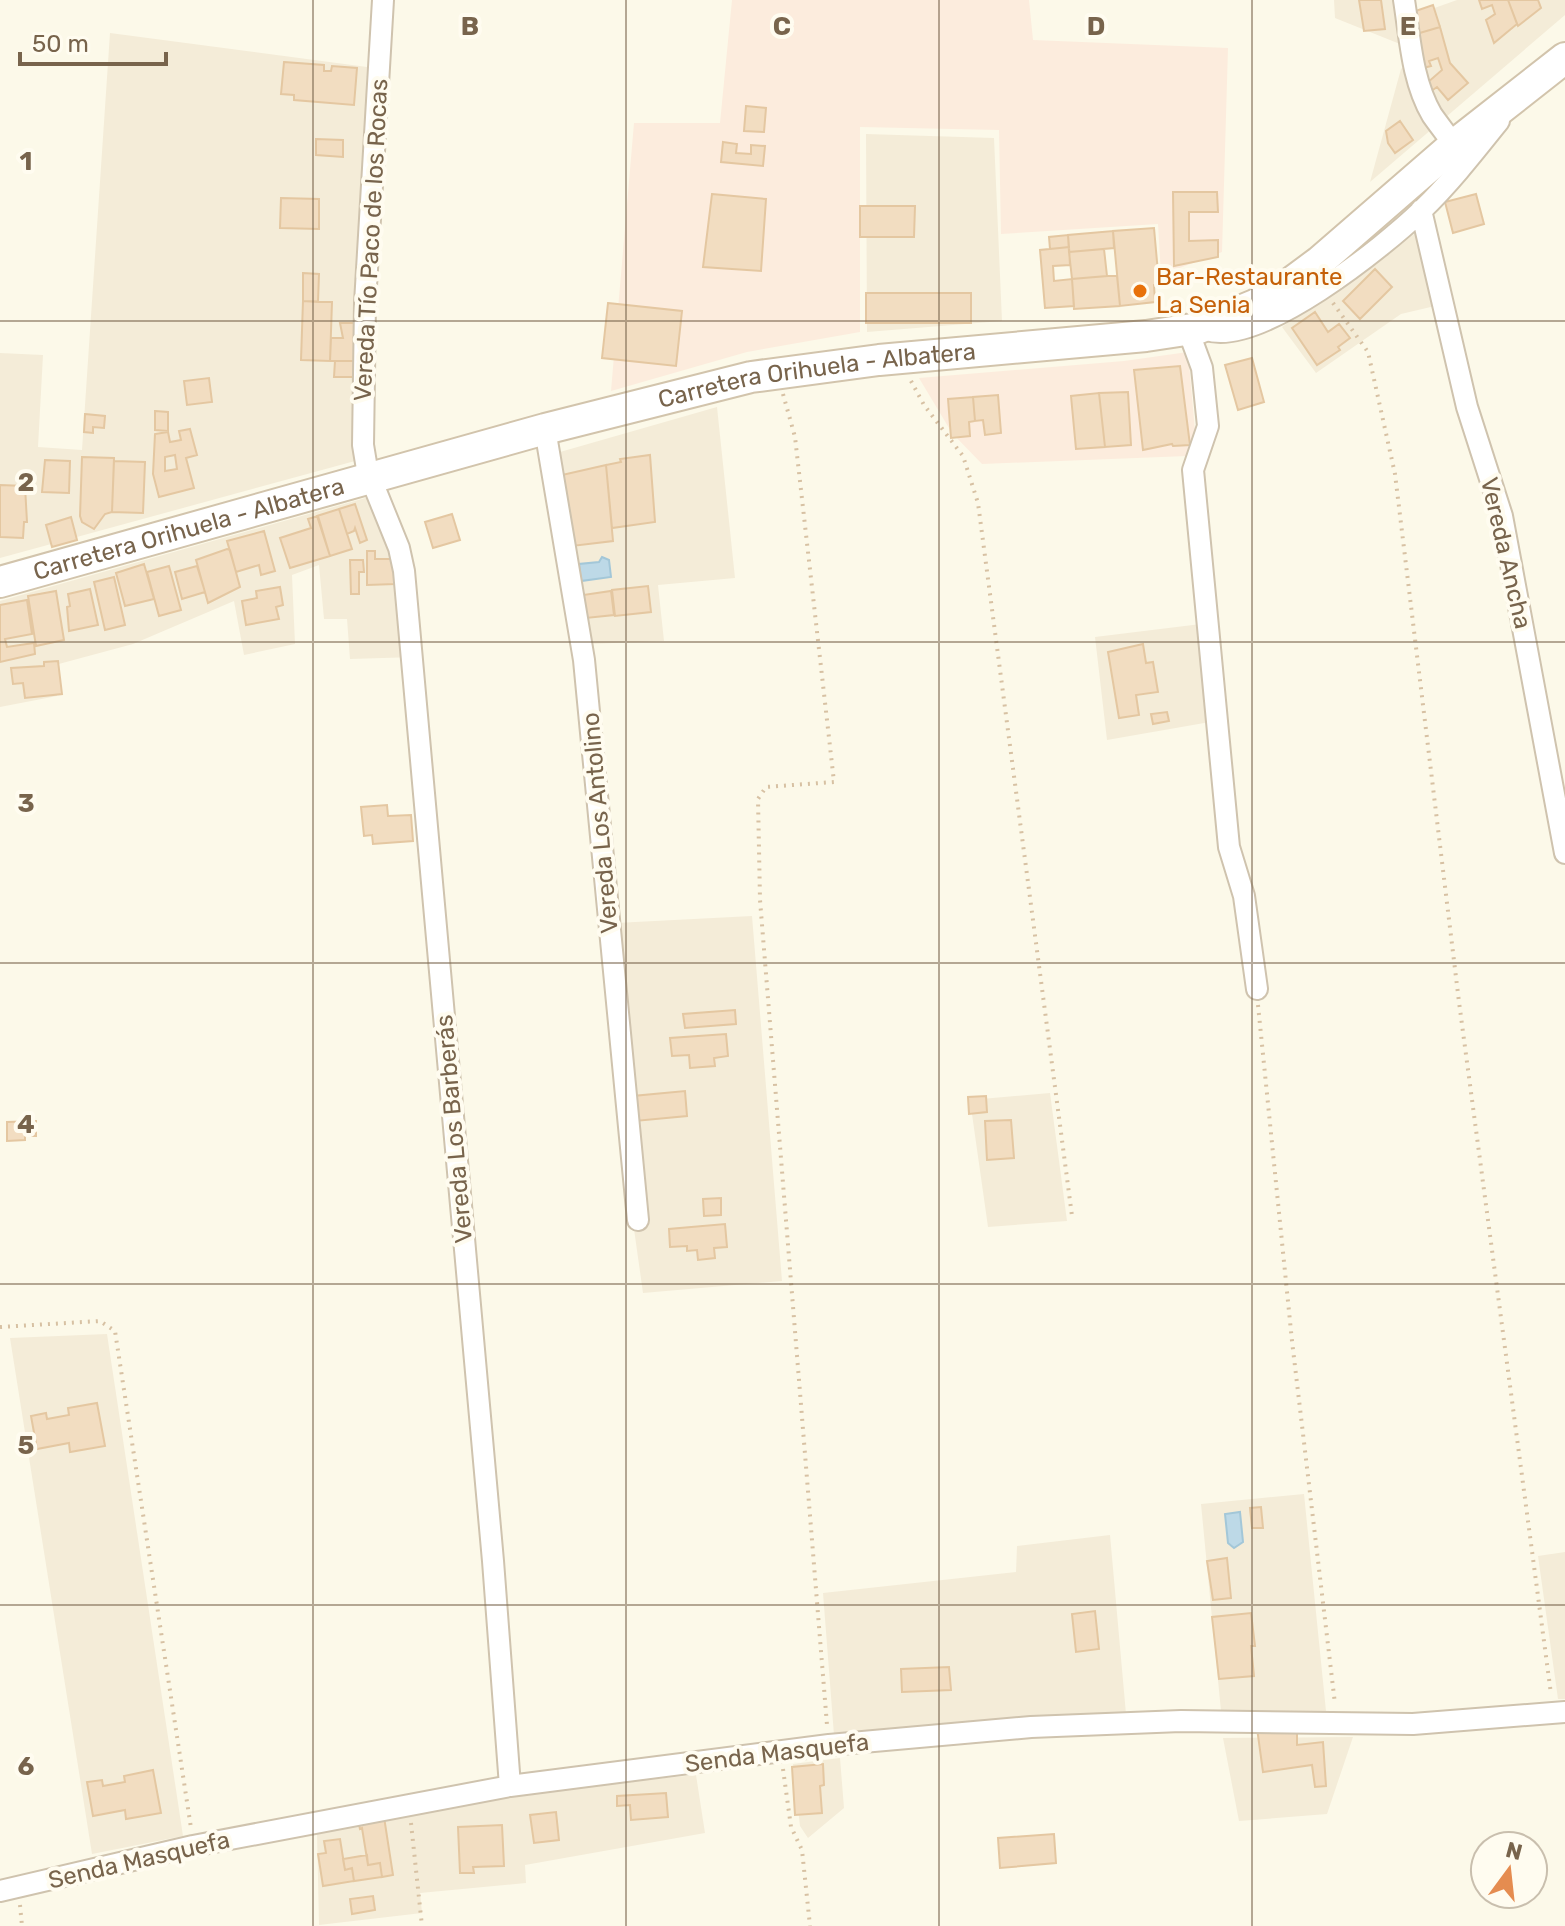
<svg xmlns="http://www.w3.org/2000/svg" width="1565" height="1926" font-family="Rubik,sans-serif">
  <rect width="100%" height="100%" fill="#fcf9e9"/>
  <!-- residential -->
  <path fill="#f4ecd8" d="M1334,0H1395L1400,44L1335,18Z
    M1457,0H1565V15L1370,182L1401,69L1418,55L1412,16Z
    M110,33L367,67L355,461L0,558V353L43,355L38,447L82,450Z
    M866,134L994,138L1002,321L867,332Z
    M1420,230L1435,306L1401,314L1316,373L1282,327Z
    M717,407L735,578L658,585L664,641L588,644L560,452Z
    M383,493L416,657L350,659L347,619H324L319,565L292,575L295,644L244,655L234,601L133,644L55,665L57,696L0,707V601Z
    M1201,624L1210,722L1107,740L1095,637Z
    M752,916L782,1281L643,1293L634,1229H645L616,923Z
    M1050,1093L1067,1221L988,1227L970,1100Z
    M107,1334L183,1836L92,1854L10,1338Z
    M1304,1494L1326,1711H1221L1201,1504Z
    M1110,1535L1126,1714L834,1735L823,1593L1016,1572L1017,1546Z
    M1565,1552V1699H1558L1538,1556Z
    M1353,1737L1327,1814L1239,1821L1223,1738Z
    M840,1758L844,1808L808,1838L800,1826L793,1764Z
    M696,1775L705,1833L525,1865L526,1883L420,1893L422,1913L319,1925L317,1832L511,1793Z"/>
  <!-- commercial -->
  <path fill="#fcecdd" d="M732,0H1029L1033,40L1228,48L1222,252L1161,275L1158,224L1001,234L999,130L860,127V332L747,352L611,391L634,123H720Z
    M1188,352L1196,442L1187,456L982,464L952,433L919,378L1124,361Z"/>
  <!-- water -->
  <path fill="#bdd9e7" stroke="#a3c7d8" stroke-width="2" d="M602,557L609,560L611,577L581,581L579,564L599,562Z
    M1240,1512L1243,1542L1234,1548L1228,1543L1225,1514Z"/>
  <!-- building -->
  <path fill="#f2ddc1" stroke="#e4c7a1" stroke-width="2" fill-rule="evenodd" d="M1359,0H1381L1385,29L1364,31Z
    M1479,0H1508L1517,24L1494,43L1486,20L1495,14L1492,5L1482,9Z
    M1508,0H1538L1541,8L1518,26Z
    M1433,5L1440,27L1413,35L1407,14Z
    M1440,27L1450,63L1468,83L1448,100L1437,87L1430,92L1427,83L1442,70L1438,58L1429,61L1431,66L1423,68L1413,35Z
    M284,62L324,65V71H331L332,66L357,68L354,105L294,100V95L281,94Z
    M746,106L766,108L764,132L744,131Z
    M1400,121L1413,140L1395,153L1388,143L1386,131Z
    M316,139L343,140V157L316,155Z
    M723,142L737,144L736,153L751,154V145L765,146L763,166L721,162Z
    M1173,192H1217L1218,212H1189V241L1218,240V257L1174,266Z
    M712,194L766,199L761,271L703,267Z
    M1476,194L1484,224L1453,233L1445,202Z
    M281,198L319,199V229L280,228Z
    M860,206H915L914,237H860Z
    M1154,228L1159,284L1154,285L1155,302L1120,306L1113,231Z
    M1113,231L1114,248L1069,252L1068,235Z
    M1068,235L1069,247L1050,249L1049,237Z
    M1069,247L1070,265L1053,266L1054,281L1072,279L1074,306L1045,308L1040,250Z
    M1104,249L1107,276L1072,279L1069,252Z
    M1375,269L1392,287L1360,319L1343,301Z
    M303,273L319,274L318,302L303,301Z
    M1107,276H1117L1120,306L1074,309L1072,279Z
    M866,293H971V323H866Z
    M303,301L332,302L330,361L301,360Z
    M608,303L682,311L676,366L602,358Z
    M1315,312L1328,332L1339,324L1350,338L1338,347L1340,350L1317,365L1292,328Z
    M340,323H355L354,361H330L331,338H343Z
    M1252,358L1264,402L1238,410L1225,365Z
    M335,361H354L353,377H334Z
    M1180,366L1190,445L1173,446L1172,444L1143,450L1134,370Z
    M209,378L212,402L187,405L184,381Z
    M1128,392L1131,445L1105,447L1099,393Z
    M1099,393L1105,447L1076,449L1071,396Z
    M998,395L1001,433L985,435L983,420L975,421L973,397Z
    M973,397L975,421L969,422L970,436L951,438L948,399Z
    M155,411L168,412V431L155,430Z
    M85,414L105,416L104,428L93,427V433L84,432Z
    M190,429L197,455L186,458L194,488L159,497L153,474L155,434L168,432L170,442L181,440L179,431ZM175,455L177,469L165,471V457Z
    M650,455L655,522L612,528L606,465L621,462L620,459Z
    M82,457L114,458L112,512L105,514L94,529L82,522L80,516Z
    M45,460L70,461L69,493L42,492Z
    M114,461L145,462L143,513L112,512Z
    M606,465L613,541L572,546L562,475Z
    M0,485L25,486L27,522H24L23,538L0,537Z
    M355,504L367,540L360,543L355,528L354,531L347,534L339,509Z
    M339,509L352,549L330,556L317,516Z
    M452,514L460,540L433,548L425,522Z
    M318,516L330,556L290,568L280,538L311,528L308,519Z
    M71,517L77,540L52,547L46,525Z
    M264,531L275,571L261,575L259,565L236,572L227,541Z
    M227,549L230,550L240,587L208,603L196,560Z
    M367,551H375V559H395V584L367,585Z
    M350,560H363L364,572H359V594H351Z
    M144,564L154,599L125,606L116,573Z
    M169,566L181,610L159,616L147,572Z
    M197,566L205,592L182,599L175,572Z
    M114,577L125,625L105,630L94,582Z
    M648,586L651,612L615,616L612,590Z
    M280,587L283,605L276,607L279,619L246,625L242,601L257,598L256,591Z
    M90,589L98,625L69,631L67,607L70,606L68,594Z
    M56,591L64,640L36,646L28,596Z
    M611,591L614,615L586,618L583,595Z
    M27,600L32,634L5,639L7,647L34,643L35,654L0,662V605Z
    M1143,644L1146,663L1153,662L1158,692L1136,695L1139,715L1119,718L1108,652Z
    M58,661L62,694L25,698L23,683L13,684L11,668L44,666V662Z
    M1167,712L1169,721L1153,724L1151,714Z
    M387,805L388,816L411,815L413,841L373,844L372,835L364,836L361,807Z
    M735,1010L736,1024L685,1028L683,1014Z
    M726,1034L728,1056L714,1058L715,1066L690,1068L689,1055L672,1056L670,1038Z
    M685,1091L687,1116L635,1121L633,1096Z
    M986,1096L987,1112L969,1114L968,1097Z
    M1011,1120L1014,1158L987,1160L985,1121Z
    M36,1121V1136H25V1140L7,1141V1122Z
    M721,1198V1215L704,1216L703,1199Z
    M725,1224L727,1247L714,1248L715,1258L698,1260L697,1250L687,1251V1246L670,1247L669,1229Z
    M97,1403L105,1446L70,1452L69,1443L37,1449L31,1416L46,1413L47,1419L69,1415L68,1408Z
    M1261,1507L1263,1528H1252L1250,1508Z
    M1227,1558L1231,1598L1213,1600L1207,1561Z
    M1095,1611L1099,1649L1076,1652L1072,1614Z
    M1251,1613L1255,1646H1251L1254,1676L1219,1679L1212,1617Z
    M949,1667L951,1690L902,1692L901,1669Z
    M1257,1728H1297V1745L1323,1742L1326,1786L1315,1787L1312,1765L1263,1772Z
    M823,1764L824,1785L820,1786L822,1813L795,1815L792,1767Z
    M153,1770L161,1813L126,1819L125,1810L93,1816L87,1782L102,1780L103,1786L125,1782L124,1776Z
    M666,1793L668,1817L631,1820L630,1805L617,1806V1796Z
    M556,1812L559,1840L534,1843L530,1815Z
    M384,1817L393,1875L382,1877L380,1863L368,1865L362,1828L360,1829L358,1821Z
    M502,1825L504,1866L473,1867L474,1873H460L458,1827Z
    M1054,1834L1056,1863L1000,1868L998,1838Z
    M340,1839L345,1870L352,1868L354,1881L323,1886L318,1854L326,1853L324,1841Z
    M367,1855L368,1865L380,1863L382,1877L354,1881L352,1868L345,1870L343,1859Z
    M373,1896L375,1910L352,1914L350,1899Z"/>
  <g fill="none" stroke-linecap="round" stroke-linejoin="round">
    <!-- street casing -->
    <g stroke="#cfc3ae" stroke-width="24">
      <path id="street" d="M383,0L365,303L363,445L367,469L399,548L404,571L493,1561L510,1786
        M1404,0C1410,38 1412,81 1432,115C1439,125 1447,135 1454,145
        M1421,210L1467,407L1502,516L1565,853
        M1188,330L1202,368L1208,426L1193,470L1229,847L1244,896L1257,989
        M1207,330C1258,348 1385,246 1422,210C1450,183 1475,151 1499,121
        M545,429L584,660L638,1220
        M0,1891L193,1846L510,1786L829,1745L1031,1727L1181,1721L1413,1724L1565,1712"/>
    </g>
    <!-- secondary casing -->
    <g stroke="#d2c4ac" stroke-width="34">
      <g id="secondary">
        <path id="s1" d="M0,582L545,429L751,377L879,360L1146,336L1199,328L1255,305L1288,285L1319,262L1454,145L1565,58"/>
      </g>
    </g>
    <!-- path -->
    <path stroke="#d7c1a3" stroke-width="4" stroke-dasharray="2 6" stroke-linecap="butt" d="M1333,303L1368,352L1395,474L1459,1002L1551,1694
      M911,381L924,405L963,456L978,503L1072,1216
      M783,394L795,437L834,782L766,787L758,799L760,900L827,1725
      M1258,1005L1292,1341L1335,1704
      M0,1327L100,1321L115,1331L191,1828
      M783,1769L791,1827L802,1850L810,1926
      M411,1823L422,1926
      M20,1905L22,1926"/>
    <!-- street -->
    <use href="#street" stroke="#fff" stroke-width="20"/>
    <!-- secondary -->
    <use href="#secondary" stroke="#fff" stroke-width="30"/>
  </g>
  <!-- grid -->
  <path fill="none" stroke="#78644c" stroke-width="2" stroke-opacity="0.55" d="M313,0V1926M626,0V1926M939,0V1926M1252,0V1926M0,321H1565M0,642H1565M0,963H1565M0,1284H1565M0,1605H1565"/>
  <!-- markers -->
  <circle fill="#e8710a" stroke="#fffcf0" stroke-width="3" cx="1140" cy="291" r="8"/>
  <g text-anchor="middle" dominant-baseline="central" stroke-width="8" stroke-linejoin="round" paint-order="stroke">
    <!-- street labels -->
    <g font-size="24" fill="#78644c" stroke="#fffcf0">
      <text transform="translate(371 240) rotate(-87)">Vereda Tío Paco de los Rocas</text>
      <text stroke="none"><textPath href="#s1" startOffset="844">Carretera Orihuela - Albatera</textPath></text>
      <text stroke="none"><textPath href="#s1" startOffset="196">Carretera Orihuela - Albatera</textPath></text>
      <text transform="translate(1506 553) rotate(77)">Vereda Ancha</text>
      <text transform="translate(600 823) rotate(-95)">Vereda Los Antolino</text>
      <text transform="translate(454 1129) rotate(-95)">Vereda Los Barberás</text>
      <text transform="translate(777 1753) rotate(-7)">Senda Masquefa</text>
      <text transform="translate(139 1860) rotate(-13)">Senda Masquefa</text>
    </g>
    <!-- food labels -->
    <g font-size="24" fill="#c56008" stroke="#fffcf0" text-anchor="start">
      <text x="1156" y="277">Bar-Restaurante<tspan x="1156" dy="28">La Senia</tspan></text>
    </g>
  </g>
  <g font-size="26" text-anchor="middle" font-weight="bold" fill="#78644c" stroke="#fffcf0" stroke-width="8" stroke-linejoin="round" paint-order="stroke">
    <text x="470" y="35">B</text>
    <text x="782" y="35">C</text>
    <text x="1096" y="35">D</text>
    <text x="1408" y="35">E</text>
    <text x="26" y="170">1</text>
    <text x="26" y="491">2</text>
    <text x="26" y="812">3</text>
    <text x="26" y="1133">4</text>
    <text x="26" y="1454">5</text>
    <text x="26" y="1775">6</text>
  </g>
  <!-- north arrow -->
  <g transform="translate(1509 1870) rotate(15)"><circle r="38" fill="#fffcf0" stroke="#c9bfae" stroke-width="2"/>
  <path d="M0-6L14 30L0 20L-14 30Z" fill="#e58c50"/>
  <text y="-12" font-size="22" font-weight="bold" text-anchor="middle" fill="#78644c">N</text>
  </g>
  <!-- scale -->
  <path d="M20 52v12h146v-12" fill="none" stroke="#78644c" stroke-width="4"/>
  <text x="32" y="52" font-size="24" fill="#78644c" stroke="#fffcf0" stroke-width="6" paint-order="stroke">50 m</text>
</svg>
